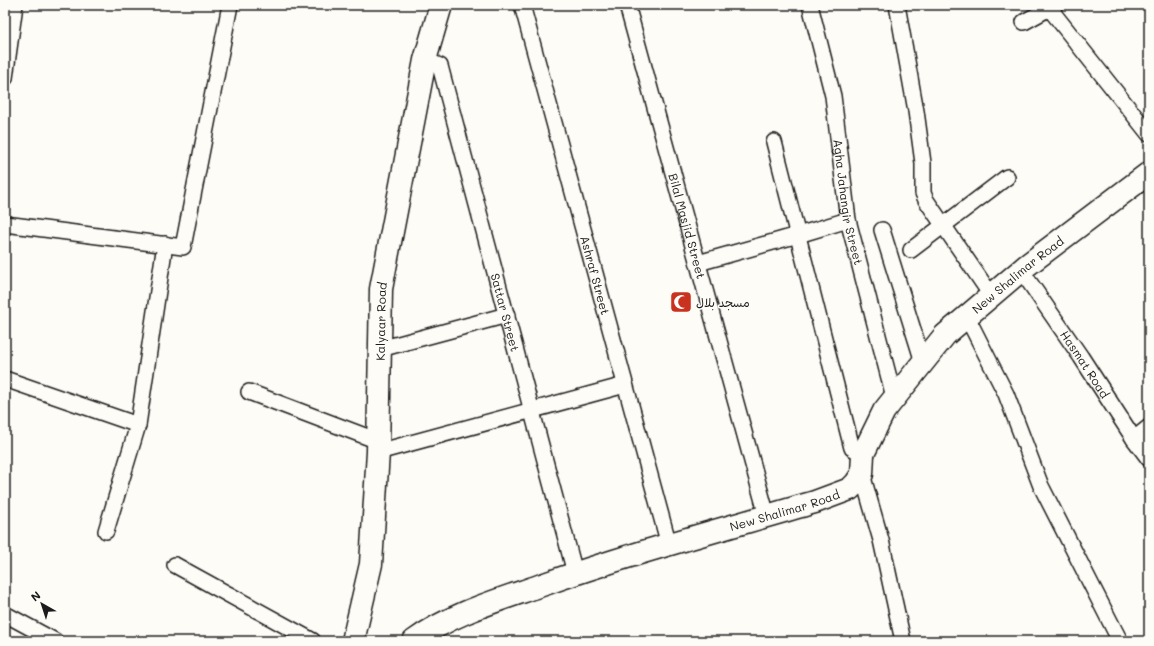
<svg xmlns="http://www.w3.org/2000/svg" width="1154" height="646" font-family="Mali,'Playpen Sans Arabic',sans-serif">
  <rect width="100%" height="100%" fill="#fdfcf7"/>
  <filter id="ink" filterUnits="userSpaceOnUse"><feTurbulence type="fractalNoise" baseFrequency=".025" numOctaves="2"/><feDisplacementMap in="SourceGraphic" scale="8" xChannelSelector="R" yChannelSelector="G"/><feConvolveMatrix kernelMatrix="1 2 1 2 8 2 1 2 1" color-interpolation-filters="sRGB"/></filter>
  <g filter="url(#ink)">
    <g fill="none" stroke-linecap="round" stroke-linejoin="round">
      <!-- street casing -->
      <g stroke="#1c1c1c" stroke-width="18">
        <g id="street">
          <path id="s1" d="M522,5L669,545"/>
          <path id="s2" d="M627,5L767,516"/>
          <path id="s3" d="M810,5L833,96L848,220L894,397"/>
          <path d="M897,5L916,111L923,163V193L926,200L991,295"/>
          <path d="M1050,9L1149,134"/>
          <path d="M1024,22L1055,5"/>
          <path id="s4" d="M425,60L440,66L575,573"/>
          <path d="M5,78L15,5"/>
          <path d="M774,142L852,448L863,454"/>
          <path d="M5,224L183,247L230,5"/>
          <path d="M882,230L923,362"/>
          <path d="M911,250L1007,177"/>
          <path d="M698,263L798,235L848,220"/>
          <path id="s5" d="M1021,270L1081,357L1134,439L1149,459"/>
          <path d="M967,317L1006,394L1041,486L1120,641"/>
          <path d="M380,349L507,315"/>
          <path d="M5,379L138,425"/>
          <path d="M249,392L378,441"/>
          <path d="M1134,439L1149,427"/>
          <path d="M378,452L625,385"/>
          <path d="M862,474L881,540L903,641"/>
          <path d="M106,531L138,425L165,244"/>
          <path d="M175,565L313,641"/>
          <path d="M5,614L55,641"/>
        </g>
      </g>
      <!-- secondary casing -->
      <g stroke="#1c1c1c" stroke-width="25">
        <g id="secondary">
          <path id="s6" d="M353,641L371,564L378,452L381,289L425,60L441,5"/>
          <path id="s7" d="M414,641C451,614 496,601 539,586C629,554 723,529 815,502L850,489L856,483L862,474L863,454L884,411L945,335L1026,266L1149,173"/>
        </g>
      </g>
      <!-- street -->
      <use href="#street" stroke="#fdfcf7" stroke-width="15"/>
      <!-- secondary -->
      <use href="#secondary" stroke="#fdfcf7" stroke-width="22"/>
    </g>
  </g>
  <!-- icons -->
  <defs>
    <g id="mosque-square" transform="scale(1.15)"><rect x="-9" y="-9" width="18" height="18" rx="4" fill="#c8321e" stroke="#fdfcf7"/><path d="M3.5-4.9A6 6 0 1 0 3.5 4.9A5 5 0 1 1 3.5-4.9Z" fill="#fff"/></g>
  </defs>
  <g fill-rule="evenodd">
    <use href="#mosque-square" x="681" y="302"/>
  </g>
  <g text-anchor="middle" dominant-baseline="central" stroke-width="3" stroke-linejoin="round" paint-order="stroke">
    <!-- street labels -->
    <g font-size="12" fill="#1c1c1c" stroke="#fdfcf7">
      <text stroke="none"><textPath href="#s3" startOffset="201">Agha Jahangir Street</textPath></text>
      <text stroke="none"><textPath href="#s2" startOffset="229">Bilal Masjid Street</textPath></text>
      <text stroke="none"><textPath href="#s1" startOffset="280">Ashraf Street</textPath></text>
      <text stroke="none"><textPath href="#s7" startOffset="742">New Shalimar Road</textPath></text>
      <text stroke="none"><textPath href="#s4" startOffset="271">Sattar Street</textPath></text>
      <text stroke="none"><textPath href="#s6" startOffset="322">Kalyaar Road</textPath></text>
      <text stroke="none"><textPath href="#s5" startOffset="114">Hasmat Road</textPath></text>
      <text stroke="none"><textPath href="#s7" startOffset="394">New Shalimar Road</textPath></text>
    </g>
    <!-- poi labels -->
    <g font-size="12" fill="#1c1c1c" stroke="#fdfcf7" text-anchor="start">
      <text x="696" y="302">مسجد بلال</text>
    </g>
  </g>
  <!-- margin -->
  <rect width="1154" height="646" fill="none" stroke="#fdfcf7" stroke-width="20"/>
  <rect x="10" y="10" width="1134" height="626" fill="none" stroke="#1c1c1c" stroke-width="1.5" filter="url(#ink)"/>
  <!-- north arrow -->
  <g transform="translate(42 604) rotate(321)" stroke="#fdfcf7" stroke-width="3" paint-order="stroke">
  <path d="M0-3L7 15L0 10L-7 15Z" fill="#1c1c1c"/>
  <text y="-6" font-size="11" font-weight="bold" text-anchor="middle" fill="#1c1c1c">N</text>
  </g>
</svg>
